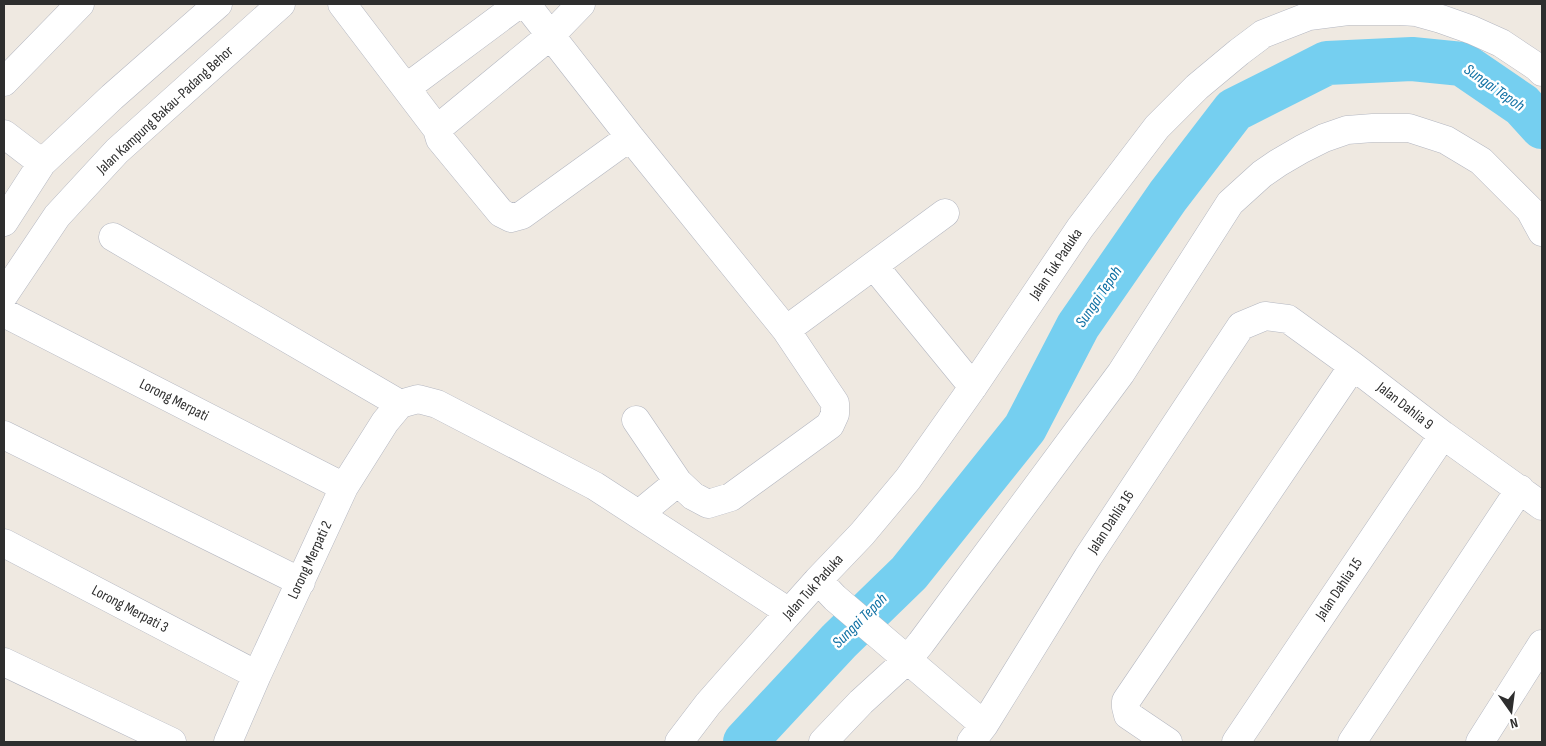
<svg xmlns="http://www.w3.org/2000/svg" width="1546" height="746" font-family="'Sofia Sans Condensed',sans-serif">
  <rect width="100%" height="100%" fill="#efe9e1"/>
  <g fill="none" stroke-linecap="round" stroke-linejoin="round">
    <!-- river -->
    <path stroke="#75cff0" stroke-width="44" d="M745,742L839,641L909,573L1025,428L1078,326L1168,196L1234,110L1327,63L1412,59L1462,64L1522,105L1542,127"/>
    <!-- minor casing -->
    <g stroke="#b4b7c1" stroke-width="29">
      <path id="minor" d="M342,4L437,129
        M526,4L630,137L786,330L835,403V414L830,425L731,497L708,504L693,496L678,482L636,420
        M581,4L551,35L437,129L440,139L501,213L511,218L522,215L630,137
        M4,82L80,4
        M406,88L519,4
        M4,134L42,163
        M4,222L42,163L112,97L218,4
        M113,237L400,404
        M874,266L973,387
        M4,295L57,216L117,151L281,4
        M4,313L344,487
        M786,330L945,213
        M4,435L301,582
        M639,514L678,482
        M4,543L257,675
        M818,580L835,598L984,725
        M4,662L172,742
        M228,742L257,675L344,487L385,422L400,404L418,399L437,404L595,486L789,612
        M679,742L708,704L737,671L818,580L862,534L908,479L973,387L1080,228L1157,127L1197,87L1239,52L1263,34L1309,16L1348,11H1400L1416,12L1441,19L1472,30L1501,43L1537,67L1542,72
        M823,742L861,702L907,660L921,643L1121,373L1230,203L1262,174L1278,163L1302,149L1324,138L1347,130L1373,128H1409L1446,140L1481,161L1530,210L1542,232
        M971,742L984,725L1088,557L1241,326L1265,316L1288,319L1353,366L1443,435L1542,506
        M1168,742L1128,715L1126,707V701L1353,366
        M1236,742L1443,435
        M1352,742L1520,489
        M1480,742L1542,644"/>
    </g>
    <!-- minor -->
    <use href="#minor" stroke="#fff" stroke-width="28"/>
  </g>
  <g text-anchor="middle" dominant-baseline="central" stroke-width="5" stroke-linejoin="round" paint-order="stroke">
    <!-- street labels -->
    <g font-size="15" fill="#2e2e2e" stroke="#fff">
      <text transform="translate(165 110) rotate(-43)">Jalan Kampung Bakau-Padang Behor</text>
      <text transform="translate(1056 264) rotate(-56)">Jalan Tuk Paduka</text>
      <text transform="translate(174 400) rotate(27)">Lorong Merpati</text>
      <text transform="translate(1405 406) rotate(38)">Jalan Dahlia 9</text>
      <text transform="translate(1111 522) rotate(-57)">Jalan Dahlia 16</text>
      <text transform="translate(310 560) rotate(-65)">Lorong Merpati 2</text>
      <text transform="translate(813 587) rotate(-48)">Jalan Tuk Paduka</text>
      <text transform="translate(1339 589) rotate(-56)">Jalan Dahlia 15</text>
      <text transform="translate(130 609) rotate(28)">Lorong Merpati 3</text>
    </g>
    <!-- water labels -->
    <g font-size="16" font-style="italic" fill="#0d6fa3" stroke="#fff">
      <text transform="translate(1494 88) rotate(35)">Sungai Tepoh</text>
      <text transform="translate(1099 297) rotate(-56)">Sungai Tepoh</text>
      <text transform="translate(860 621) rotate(-45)">Sungai Tepoh</text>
    </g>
  </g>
  <!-- border -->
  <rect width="1546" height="746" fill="none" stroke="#2e2e2e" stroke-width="10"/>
  <!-- north arrow -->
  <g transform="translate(1511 711) rotate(166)" stroke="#ffffff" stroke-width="4" paint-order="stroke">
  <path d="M0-4L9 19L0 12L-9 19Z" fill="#2e2e2e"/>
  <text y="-8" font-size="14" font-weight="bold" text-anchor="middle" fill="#2e2e2e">N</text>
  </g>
</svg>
